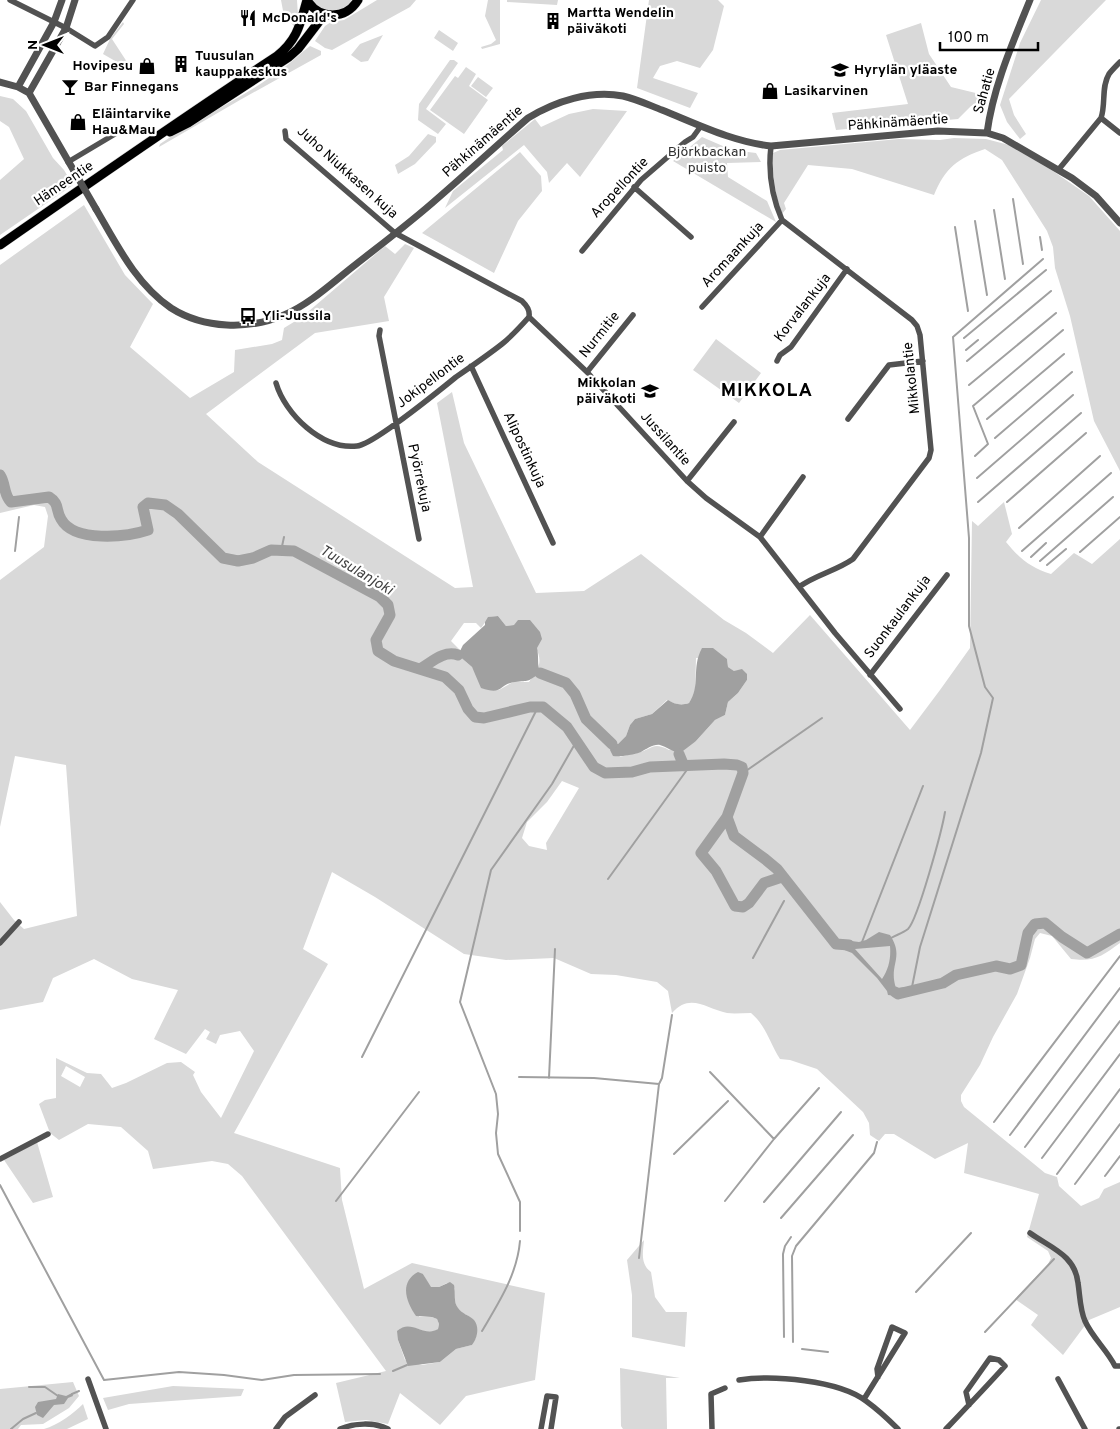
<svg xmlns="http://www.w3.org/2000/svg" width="1120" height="1429" font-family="Overpass,sans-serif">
  <rect width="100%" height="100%" fill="#fff"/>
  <!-- green -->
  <path fill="#d9d9d9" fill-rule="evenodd" d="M281,0H297L298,16L294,26L284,16Z
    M311,0H352C341,16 323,13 311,0Z
    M377,0H416L410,7L332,50L325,48L315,41L325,26L331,22L344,20Z
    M488,0H500V44L482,49L481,47L491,44L496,40L485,16Z
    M507,0H558L557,5L507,2Z
    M649,0H718L724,6L713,50L700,68L677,61L660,66L653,78L698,93L690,108L637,88Z
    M1041,0H1106L1009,99L1014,115L1026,134L1020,139L1007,122L1000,105L1020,43Z
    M123,22L124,24L112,39L127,62L122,65L103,54L110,39Z
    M921,23L929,54L951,87L988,96L971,106L958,119L836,130L832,113L908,104L886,35Z
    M439,30L458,43L453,51L434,38Z
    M383,35L368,61L361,62L351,55L360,44Z
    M310,46L321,51V55L240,100L159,147L160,144C201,116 247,96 286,66C294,60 302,52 310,46Z
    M450,60H454L458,63L426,109L446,124L438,134L418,120L419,104Z
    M466,67L476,74L469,86L488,100L464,134L430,110L455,76L458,78Z
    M478,77L493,88L486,97L471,86Z
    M0,96L13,99L26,111L53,158L64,170L73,185L0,235V180L24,159L9,127L0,121Z
    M593,109L627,111L580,177L567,163L549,183L547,172L524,145L445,208L453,191L503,150L502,146L535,119L541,127L569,114Z
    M428,134L436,137V142L415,164L398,174L395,165L409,156Z
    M702,137L732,150L756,153L761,162L727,163L728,177L767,201L776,222L673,161Z
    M954,138L986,139L1009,145L1053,171L1089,196L1120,231V471L1094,421L1070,316L1055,268L1053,247L1047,231L1002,160L985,149C958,158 945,168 934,195L852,169L808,165L784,203L786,209L782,214C775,195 772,173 773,153L780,150L899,139L940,140Z
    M520,152L541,176L542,191L518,221L494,273L422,233Z
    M84,205L125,275L153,304L130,347L190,398L234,372L235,350L272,344L282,340L284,328L302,317L385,246L395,254L405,244L414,248L384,297L389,321L315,333L206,414L258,462L455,588L473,587L437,403L452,392L464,443L536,593L584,591L641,554L724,620L746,633L773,653L810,615L910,730L940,690L970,648L972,521L978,526L1004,502L1012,534L1006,542C1019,558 1031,568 1051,574L1074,553L1092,564L1120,539V943C1102,956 1095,962 1071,959L1052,936L1040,933L1035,939L1030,958L1017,994L993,1037L980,1065L961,1095V1101L964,1107L1045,1173L1057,1177L1059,1186L1081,1206L1099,1198L1104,1189L1120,1182V1307L1089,1320L1063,1355L1031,1325L1038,1315L1015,1299L1048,1264L1051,1258L1048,1251L1027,1237L1039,1194L964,1173L968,1143L935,1159L894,1134H885L879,1141L870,1135L869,1123L863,1112L817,1069L790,1060L780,1059C769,1042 767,1027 751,1013C743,1013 734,1014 727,1013C707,1009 690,992 672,1013L668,991L657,982L616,975L591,974L554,958L506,960L464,954L375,897L332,872L303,949L328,964L234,1133L340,1168L342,1200L364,1289L412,1263L545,1293L535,1380L466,1396L440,1425L400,1393L388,1424L366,1420L345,1422L336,1383L386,1371L242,1176L228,1164L212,1161L153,1169L148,1151L121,1127L88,1124L59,1140L50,1133L39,1104L45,1100L56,1098V1058L87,1073L101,1074L112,1088L126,1083L167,1063L181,1062L195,1072L193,1075L201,1092L221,1118L254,1051L240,1031L220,1035L216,1044L206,1039L210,1032L205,1029L186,1054L154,1039L178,990L132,979L94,959L53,978L43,1002L0,1010V902L14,920L24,929L77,916L66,765L15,756L0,827V580L44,547L48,516L45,507L34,505L0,513V265ZM498,616L506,626L514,625C525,636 545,649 538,668C536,673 531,678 529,682H513L499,690L477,676L472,667L458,655L460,650L451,641L464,623H476L481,628L489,617ZM696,658L727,659L728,667L747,680L738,693L728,702L725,715L715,720L696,741L669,750C652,741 652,750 637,753C631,754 626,755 620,757L612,744H618L626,736L630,725L635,719L652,714L667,700C674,704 681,706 689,703L695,695ZM562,781L579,788L546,843L547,850L529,846L522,838L527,822L547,802ZM66,1066L85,1077L80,1087L61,1076ZM423,1274L430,1287H439L447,1283L455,1288C455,1294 454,1302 457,1308C460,1313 465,1314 470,1317C479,1323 478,1338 472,1345L456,1349L440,1362L422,1365L405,1360L398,1340L400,1329C417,1322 425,1338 438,1329L439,1324L437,1319L432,1317H419Z
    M716,339L761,373L739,403L693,370Z
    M37,1142L53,1197L33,1203L4,1160Z
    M644,1240C643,1252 640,1264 651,1272L655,1297L666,1312H687L685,1347L632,1337V1295L627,1260Z
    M620,1368L680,1378H666L667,1429H623L621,1426Z
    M73,1382L79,1396L69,1408L43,1424L21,1425L18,1429H0V1389Z
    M173,1386L244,1389L241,1396L129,1404L108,1410L103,1398Z
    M83,1404L88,1419L67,1429H44C58,1425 73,1414 83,1404Z"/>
  <!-- water -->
  <path fill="#a0a0a0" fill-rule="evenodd" d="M498,616L506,626L514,625L518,620H530L540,632L542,639L537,648C539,656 537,665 540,673C526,683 530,680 515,682C498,684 504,696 481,688L472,667L458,655L463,645L485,625V622L488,617Z
    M702,648H713L727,659L728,667L734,671L742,669L747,674V680L738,693L728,702L725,715L715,720L696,741L679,754C673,751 666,747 660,745C653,744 647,749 641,752C633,755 620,757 613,756L610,750L612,744H618L626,736L630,725L635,719L652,714L668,700C674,704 681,706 689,703C701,686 691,668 702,648Z
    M879,932L890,935C905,958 888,964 896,988L907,987L908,997L888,995L887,991L877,978L852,953L834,946L836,939L859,942L866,940ZM890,946C891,958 889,969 882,979L855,949Z
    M418,1272L423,1274L431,1287H439L450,1282L454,1285C456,1293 453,1302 458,1308C462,1314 469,1315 474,1320C480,1327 477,1339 472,1345L456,1349L440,1362L408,1366L398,1340L397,1331C411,1318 424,1338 438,1329L439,1324L437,1319L432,1317L416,1316C406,1302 399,1282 418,1272Z
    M72,1393L73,1396L68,1398L64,1404L54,1405L43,1418L37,1415L35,1407L38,1402L56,1399L58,1394L66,1396Z"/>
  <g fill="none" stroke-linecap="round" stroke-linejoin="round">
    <!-- stream -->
    <path stroke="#a0a0a0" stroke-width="2" d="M1013,199L1023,264
      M994,210L1005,279
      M975,221L987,295
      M955,227L968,311
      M1040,237L1042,250
      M964,338L1046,270
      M966,350L978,340
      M967,361L1051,291
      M969,385L1056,313
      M987,419L1064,354
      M995,438L1072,372
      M975,456L988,444L973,406L1063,330
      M977,478L1073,395
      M978,502L1081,413
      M1007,502L1086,433
      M1019,528L1100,456
      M15,551L19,517
      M281,551L284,537
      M1022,551L1111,473
      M1080,552L1120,517
      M1031,557L1046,543
      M1040,561L1113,497
      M1047,565L1066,549
      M743,773L822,718
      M608,879L689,767
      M891,938C896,935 903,933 908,929C918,919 942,830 945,812
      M862,942L923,786
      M753,958L784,901
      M911,992L920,947L981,753L993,698L985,687L969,626V538L953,337L1043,259
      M362,1057L538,707
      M710,1072L774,1139
      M519,1077L594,1078L659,1084L639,1258
      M549,1078L555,949
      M659,1084L662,1078L672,1015
      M994,1122L1120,956
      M1010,1135L1120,988
      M1025,1147L1120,1021
      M674,1154L728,1101
      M1042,1158L1120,1054
      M1057,1174L1120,1089
      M1105,1176L1120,1156
      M1075,1184L1120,1124
      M0,1185L104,1380L179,1372L224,1375L262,1380L294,1375L380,1374
      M336,1201L419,1092
      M725,1201L774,1139L819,1088
      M764,1202L841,1112
      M781,1218L853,1135
      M520,1231V1202L498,1154L496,1133L498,1114L496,1094L460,1002L491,870L552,784L576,742
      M916,1292L971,1233
      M482,1331C499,1302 517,1275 520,1241
      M985,1332L1054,1259
      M784,1337L783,1254L785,1246L791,1237
      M793,1342L792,1256L796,1246L874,1153L877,1142
      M802,1349L828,1352
      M393,1371L407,1365
      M29,1387H45L58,1396
      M72,1394L79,1391
      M11,1429L23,1419L36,1413"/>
    <!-- river -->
    <path stroke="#a0a0a0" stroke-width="11" d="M0,475C6,484 3,494 11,502L49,497C60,504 55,509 61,519C74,543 127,537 148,530L143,507L148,503L165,505L178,514L223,558L238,561L253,558L271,550L294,551L380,597L388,605L390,615L376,640L378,651L394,661L445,677L459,690L468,709L475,717L484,718L530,707H543L567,727L594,767L605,773L632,772L650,767L724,764L737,765L742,767L743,773L727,817L734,836L765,859L777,869L836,944L849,945
      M420,669C432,662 444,650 458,655
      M540,673L566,683L575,694L586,719L612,744
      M679,754L684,766
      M727,817L701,853L716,871L735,906L743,907L749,903L764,883L782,877
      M895,992L898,994L943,983L956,975L996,966L1010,969L1021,965L1028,933L1035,924L1045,923L1062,937L1087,953L1120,934"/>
    <!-- primary casing -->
    <g stroke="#dbdbdb" stroke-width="10">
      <path id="primary" d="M307,0C319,20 346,20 358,0
        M170,132L188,123L289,57L298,49L324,15
        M0,245C92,181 184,117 277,56C298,39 300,24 307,0"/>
    </g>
    <!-- minor -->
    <path stroke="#525252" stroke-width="5.5" d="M10,0L66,28L95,46L108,37L133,0
      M1101,118L1120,133
      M285,131L286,139L395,233L522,301C527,306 530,310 529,317L587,372L687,481L706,498L760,537L835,633L900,709
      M771,146C768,171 772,197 782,220L912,320L917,326L920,335L931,450L929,458L853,559C836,571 815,575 799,587
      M68,162L120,131
      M1059,169L1101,118C1106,104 1101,87 1109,74C1112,70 1116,66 1120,62
      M634,187L691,237
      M582,251L641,180L685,142L693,137L701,126
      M702,307L782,220
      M380,330L379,336L419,539
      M777,361L780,355L791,347L847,269
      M471,366L553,543
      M587,372L633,315
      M276,383C285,414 322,450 357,446C372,445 440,390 456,377C472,366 488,355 502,344C512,336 521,326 529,317
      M848,419L889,365L923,361
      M687,481L734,422
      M760,537L803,477
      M870,675L947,575
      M0,943L19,922
      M0,1159L48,1134
      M1030,1233C1051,1248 1075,1255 1078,1283C1080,1296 1080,1310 1085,1321C1092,1337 1107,1350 1115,1366H1120
      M88,1379L106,1429
      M1058,1379L1085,1429
      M739,1380C773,1375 838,1380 866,1401C877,1409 888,1419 898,1429
      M864,1399L905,1333L892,1327L877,1369L878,1377
      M276,1429L285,1417L315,1395
      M340,1429C354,1423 374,1422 388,1429
      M541,1429L547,1396L556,1397L551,1429
      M712,1429L711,1394L725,1388
      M946,1429C966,1408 986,1387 1005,1366L999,1360L990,1358L966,1392L969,1405
      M1119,1429H1120"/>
    <!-- tertiary -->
    <path stroke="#525252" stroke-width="7" d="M0,82L18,87L29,93L74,171
      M18,87L54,22L62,0
      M29,93L66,28L75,0
      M987,133C993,87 1013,42 1030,0
      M96,209C117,245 136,284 171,308C204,329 249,330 284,315C310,304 333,282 355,265C383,243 411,222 438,198C468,172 498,144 528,118C556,101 590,90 623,96C636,99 649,105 662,110C697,124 733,142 771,146L938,131L987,133L1003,138L1072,178L1096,196L1120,223"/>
    <!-- primary -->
    <use href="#primary" stroke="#000" stroke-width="9"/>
    <!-- tertiary-bridge -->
    <path stroke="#525252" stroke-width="7" d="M74,171L96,209"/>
  </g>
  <!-- icons -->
  <defs>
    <g id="restaurant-bare" transform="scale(1.35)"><path d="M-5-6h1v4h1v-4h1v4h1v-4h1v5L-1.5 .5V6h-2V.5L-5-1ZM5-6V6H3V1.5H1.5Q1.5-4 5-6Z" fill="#000" stroke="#fff" stroke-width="2.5" paint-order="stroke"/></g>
    <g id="building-bare" transform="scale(1.35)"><path d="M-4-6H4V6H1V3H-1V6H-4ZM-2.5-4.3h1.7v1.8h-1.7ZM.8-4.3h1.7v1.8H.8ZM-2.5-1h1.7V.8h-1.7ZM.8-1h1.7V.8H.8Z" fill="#000" stroke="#fff" stroke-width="2.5" paint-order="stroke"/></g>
    <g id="shop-bare" transform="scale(1.35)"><path d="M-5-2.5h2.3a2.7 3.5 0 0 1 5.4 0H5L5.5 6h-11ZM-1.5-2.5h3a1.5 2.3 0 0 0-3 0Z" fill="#000" stroke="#fff" stroke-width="2.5" paint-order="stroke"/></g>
    <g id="school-bare" transform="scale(1.35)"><path d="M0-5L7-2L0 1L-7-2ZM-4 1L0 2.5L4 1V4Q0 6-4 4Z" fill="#000" stroke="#fff" stroke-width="2.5" paint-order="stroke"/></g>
    <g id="bar-bare" transform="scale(1.35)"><path d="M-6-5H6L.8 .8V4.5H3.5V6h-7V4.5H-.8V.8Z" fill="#000" stroke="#fff" stroke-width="2.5" paint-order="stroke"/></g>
    <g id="bus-bare" transform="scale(1.35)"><path d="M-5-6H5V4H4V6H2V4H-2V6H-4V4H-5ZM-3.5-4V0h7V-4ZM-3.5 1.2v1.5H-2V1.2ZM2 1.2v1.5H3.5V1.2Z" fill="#000" stroke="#fff" stroke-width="2.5" paint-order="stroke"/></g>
  </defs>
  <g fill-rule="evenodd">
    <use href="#restaurant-bare" x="248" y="18"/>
    <use href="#building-bare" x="553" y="21"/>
    <use href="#building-bare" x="181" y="64"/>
    <use href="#shop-bare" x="147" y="66"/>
    <use href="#school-bare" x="840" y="70"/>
    <use href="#bar-bare" x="70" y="87"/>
    <use href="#shop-bare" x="770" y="91"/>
    <use href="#shop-bare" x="78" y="122"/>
    <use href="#bus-bare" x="248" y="316"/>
    <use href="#school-bare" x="650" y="391"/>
  </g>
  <g text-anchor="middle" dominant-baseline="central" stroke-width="4.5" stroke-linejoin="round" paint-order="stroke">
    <!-- poi labels -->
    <g font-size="14" font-weight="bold" fill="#000" stroke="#fff" text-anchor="start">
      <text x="567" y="13">Martta Wendelin<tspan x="567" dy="16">päiväkoti</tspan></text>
      <text x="262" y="18">McDonald's</text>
      <text x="195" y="56">Tuusulan<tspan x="195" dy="16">kauppakeskus</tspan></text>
      <text x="133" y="66" text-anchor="end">Hovipesu</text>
      <text x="854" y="70">Hyrylän yläaste</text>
      <text x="84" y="87">Bar Finnegans</text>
      <text x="784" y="91">Lasikarvinen</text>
      <text x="92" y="114">Eläintarvike<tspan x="92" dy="16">Hau&amp;Mau</tspan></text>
      <text x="262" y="316">Yli-Jussila</text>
      <text x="636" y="383" text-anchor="end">Mikkolan<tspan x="636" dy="16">päiväkoti</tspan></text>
    </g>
    <!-- street labels -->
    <g font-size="14" fill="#000" stroke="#fff">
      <text transform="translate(985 91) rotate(-74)">Sahatie</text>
      <text transform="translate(898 123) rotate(-4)">Pähkinämäentie</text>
      <text transform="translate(483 142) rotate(-41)">Pähkinämäentie</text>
      <text transform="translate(347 173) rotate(42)">Juho Niukkasen kuja</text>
      <text transform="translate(64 184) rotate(-34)">Hämeentie</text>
      <text transform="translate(620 188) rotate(-47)">Aropellontie</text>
      <text transform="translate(733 255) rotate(-47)">Aromaankuja</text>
      <text transform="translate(803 308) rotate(-52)">Korvalankuja</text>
      <text transform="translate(600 335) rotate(-51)">Nurmitie</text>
      <text transform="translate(912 378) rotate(-96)">Mikkolantie</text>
      <text transform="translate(431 381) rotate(-37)">Jokipellontie</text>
      <text transform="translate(665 439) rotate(48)">Jussilantie</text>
      <text transform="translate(524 450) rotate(65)">Alipostinkuja</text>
      <text transform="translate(419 478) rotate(78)">Pyörrekuja</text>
      <text transform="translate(898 617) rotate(-53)">Suonkaulankuja</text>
    </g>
    <!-- park labels -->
    <g font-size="14" fill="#303030" stroke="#fff">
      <text x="707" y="152">Björkbackan<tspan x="707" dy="16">puisto</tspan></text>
    </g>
    <!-- water labels -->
    <g font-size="15" font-style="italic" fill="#414141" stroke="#fff">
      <text transform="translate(356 571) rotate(31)">Tuusulanjoki</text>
    </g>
    <!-- district labels -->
    <g font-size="19" font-weight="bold" letter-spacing="1" fill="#000" stroke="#fff">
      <text x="767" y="391">MIKKOLA</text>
    </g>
  </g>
  <!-- north arrow -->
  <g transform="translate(45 45) rotate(270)" stroke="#ffffff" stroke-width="4" paint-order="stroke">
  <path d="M0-4L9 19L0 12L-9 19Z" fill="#000000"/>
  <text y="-8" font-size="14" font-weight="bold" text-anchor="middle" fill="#000000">N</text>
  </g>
  <!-- scale -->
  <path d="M940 42v8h98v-8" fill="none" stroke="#000000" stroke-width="2.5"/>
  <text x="948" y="42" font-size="15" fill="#000000" stroke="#ffffff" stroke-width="4" paint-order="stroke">100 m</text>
</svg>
